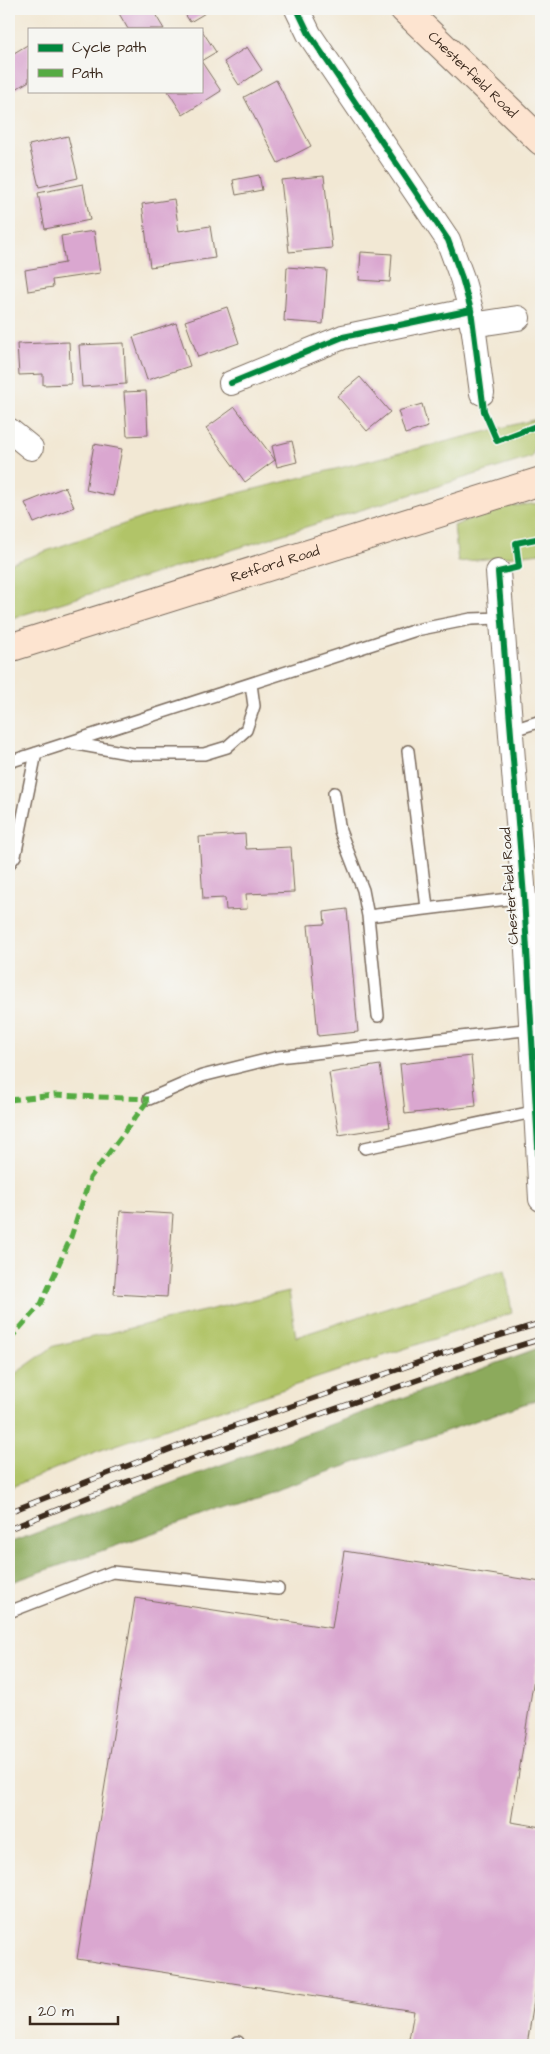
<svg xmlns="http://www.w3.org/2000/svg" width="550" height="2054" font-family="'Architects Daughter',sans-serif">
  <rect width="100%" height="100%" fill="#f6f6f2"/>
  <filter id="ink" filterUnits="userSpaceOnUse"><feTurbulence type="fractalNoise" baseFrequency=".02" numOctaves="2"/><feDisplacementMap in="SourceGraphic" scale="10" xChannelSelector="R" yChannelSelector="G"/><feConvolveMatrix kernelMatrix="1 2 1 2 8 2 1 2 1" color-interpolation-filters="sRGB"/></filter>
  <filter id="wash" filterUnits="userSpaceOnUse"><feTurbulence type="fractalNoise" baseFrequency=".0096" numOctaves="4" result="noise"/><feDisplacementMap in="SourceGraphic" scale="20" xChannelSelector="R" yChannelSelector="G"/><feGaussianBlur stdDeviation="1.12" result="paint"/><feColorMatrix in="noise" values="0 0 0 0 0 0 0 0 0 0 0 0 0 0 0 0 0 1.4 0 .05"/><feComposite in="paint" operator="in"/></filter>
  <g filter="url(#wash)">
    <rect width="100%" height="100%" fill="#f2e8d4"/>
    <!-- green -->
    <path fill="#b1c468" stroke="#767743" d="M541,418L532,457L9,619V564L150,515Z
      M541,503V553L458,562L454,526L493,508Z
      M505,1269L512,1313L95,1452L9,1488V1378L54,1346L289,1291L296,1337Z"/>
    <!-- forest -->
    <path fill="#8caa5c" stroke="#646a3d" d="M541,1347V1398L9,1583V1543Z"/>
    <g id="blocks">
      <!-- building -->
      <path fill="#daa7d0" d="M118,9H152L164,29H128L117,10Z
        M182,9H212L190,22Z
        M201,29L216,52L201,61L221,91L183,115L168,91H201Z
        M29,44V81L16,89L9,78V56Z
        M247,47L262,70L239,85L224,62Z
        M276,80L311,146L278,163L244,97Z
        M68,136L78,178L39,187L29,145Z
        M259,175L262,190L236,195L233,180Z
        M324,176L332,248L289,252L281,180Z
        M83,184L90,220L45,229L38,193Z
        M174,199L179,231L210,226L215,258L150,267L142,204Z
        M94,231L100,273L52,280L53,287L28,291L25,270L65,263L61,236Z
        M361,252L392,254L390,282L359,280Z
        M287,267L327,270L323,324L284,321Z
        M227,307L239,343L198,357L185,321Z
        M176,323L190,366L147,380L133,337Z
        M69,342L71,384L43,385V374L19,375L17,344Z
        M124,343L126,384L82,387L79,345Z
        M360,377L390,412L367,431L337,396Z
        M146,391L148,435L127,436L124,392Z
        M422,404L428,427L405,434L398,411Z
        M235,407L275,460L245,482L206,428Z
        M292,441L297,462L277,467L272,446Z
        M94,444L122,449L113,496L86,490Z
        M65,487L74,507L34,523L25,503Z
        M245,834L246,849L291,847L294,892L246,894L247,909L226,910L225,898L203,899L199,837Z
        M347,909L358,1032L318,1036L308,925L325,924L324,912Z
        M471,1056L476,1106L405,1114L400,1064Z
        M380,1065L390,1127L339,1135L329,1073Z
        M120,1211L173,1214L167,1297L114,1294Z
        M344,1551L541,1582V1634L511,1822L541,1827V1957L527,2045H408L414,2011L77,1959L135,1598L332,1628Z"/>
    </g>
  </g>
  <g filter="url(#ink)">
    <use href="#blocks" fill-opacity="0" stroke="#7b6c5e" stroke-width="1"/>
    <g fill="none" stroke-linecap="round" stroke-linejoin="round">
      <!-- lane casing -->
      <g stroke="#7b6c5e" stroke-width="14">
        <path id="lane" d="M510,731L541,721
          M71,743L133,754H204L227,747L246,730L254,706L251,684
          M408,751L427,908
          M9,762L416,630L471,619L501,618
          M334,793L340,831L363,890L368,916
          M9,864L15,856L36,753
          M378,1016L368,916L524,897
          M149,1099L202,1076L278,1057L533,1029
          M365,1148L537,1111
          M9,1612L112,1572L278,1589
          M238,2045V2042"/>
      </g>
      <!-- street casing -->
      <g stroke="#7b6c5e" stroke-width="26">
        <path id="street" d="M471,310L482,393
          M472,325L518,318
          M231,383L343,337L471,310L462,278L448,240L309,34L297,9
          M9,430L31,448
          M498,572L524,897L541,1199"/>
      </g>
      <!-- secondary casing -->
      <g stroke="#7b6c5e" stroke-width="30">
        <g id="secondary">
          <path id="s1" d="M404,9L541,141"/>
          <path id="s2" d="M9,648L541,481"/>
        </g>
      </g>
      <!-- path -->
      <path stroke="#7b6c5e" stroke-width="3" stroke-dasharray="4 4" stroke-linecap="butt" d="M487,418L497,441L541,424
        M517,553L516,543L541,538"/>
      <!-- lane -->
      <use href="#lane" stroke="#fff" stroke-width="11"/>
      <!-- street -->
      <use href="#street" stroke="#fff" stroke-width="24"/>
      <!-- secondary -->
      <use href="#secondary" stroke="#fde4d0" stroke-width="28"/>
      <!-- rail casing -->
      <g stroke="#3b2a1e" stroke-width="5.5">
        <path id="rail" d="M9,1512L199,1438L472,1344L541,1323
          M9,1529L126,1482L489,1355L541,1339"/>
      </g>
      <!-- rail -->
      <use href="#rail" stroke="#f6f6f2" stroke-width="4" stroke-dasharray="11" stroke-linecap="butt"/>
      <!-- quiet -->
      <path stroke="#55ab43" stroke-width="5" stroke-dasharray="10 5" stroke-linecap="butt" d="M9,1100L54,1095L149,1099
        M9,1340L41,1304L71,1237L90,1178L149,1099"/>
      <!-- cycleway casing -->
      <g stroke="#f6f6f2" stroke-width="9">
        <path id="cycleway" d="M471,310L484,411L497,441L541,424
          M231,383L343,337L471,310L462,278L448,240L309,34L297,9
          M541,538L516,543L519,567L498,572L524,897L541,1199"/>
      </g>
      <!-- cycleway -->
      <use href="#cycleway" stroke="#00873e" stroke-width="6"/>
    </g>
  </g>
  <g text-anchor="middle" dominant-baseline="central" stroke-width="4" stroke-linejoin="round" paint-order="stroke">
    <!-- street labels -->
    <g font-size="14" fill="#3b2a1e" stroke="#f6f6f2">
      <text stroke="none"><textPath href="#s1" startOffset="95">Chesterfield Road</textPath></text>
      <text stroke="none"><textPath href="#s2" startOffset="279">Retford Road</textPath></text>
      <text transform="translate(510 886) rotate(-94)">Chesterfield Road</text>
    </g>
  </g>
  <!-- margin -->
  <rect width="550" height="2054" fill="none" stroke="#f6f6f2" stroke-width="30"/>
  <!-- legend -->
  <rect x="28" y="28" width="175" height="65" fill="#f6f6f2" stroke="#aba49d"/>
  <rect x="38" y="44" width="25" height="8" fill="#00873e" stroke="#aba49d"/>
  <text x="72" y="52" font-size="15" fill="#3b2a1e">Cycle path</text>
  <rect x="38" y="69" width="25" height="8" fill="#55ab43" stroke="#aba49d"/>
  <text x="72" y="78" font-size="15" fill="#3b2a1e">Path</text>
  <!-- scale -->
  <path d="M30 2016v8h88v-8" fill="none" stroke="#3b2a1e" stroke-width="2.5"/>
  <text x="38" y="2016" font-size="15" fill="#3b2a1e" stroke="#f6f6f2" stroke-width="4" paint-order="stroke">20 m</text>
</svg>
